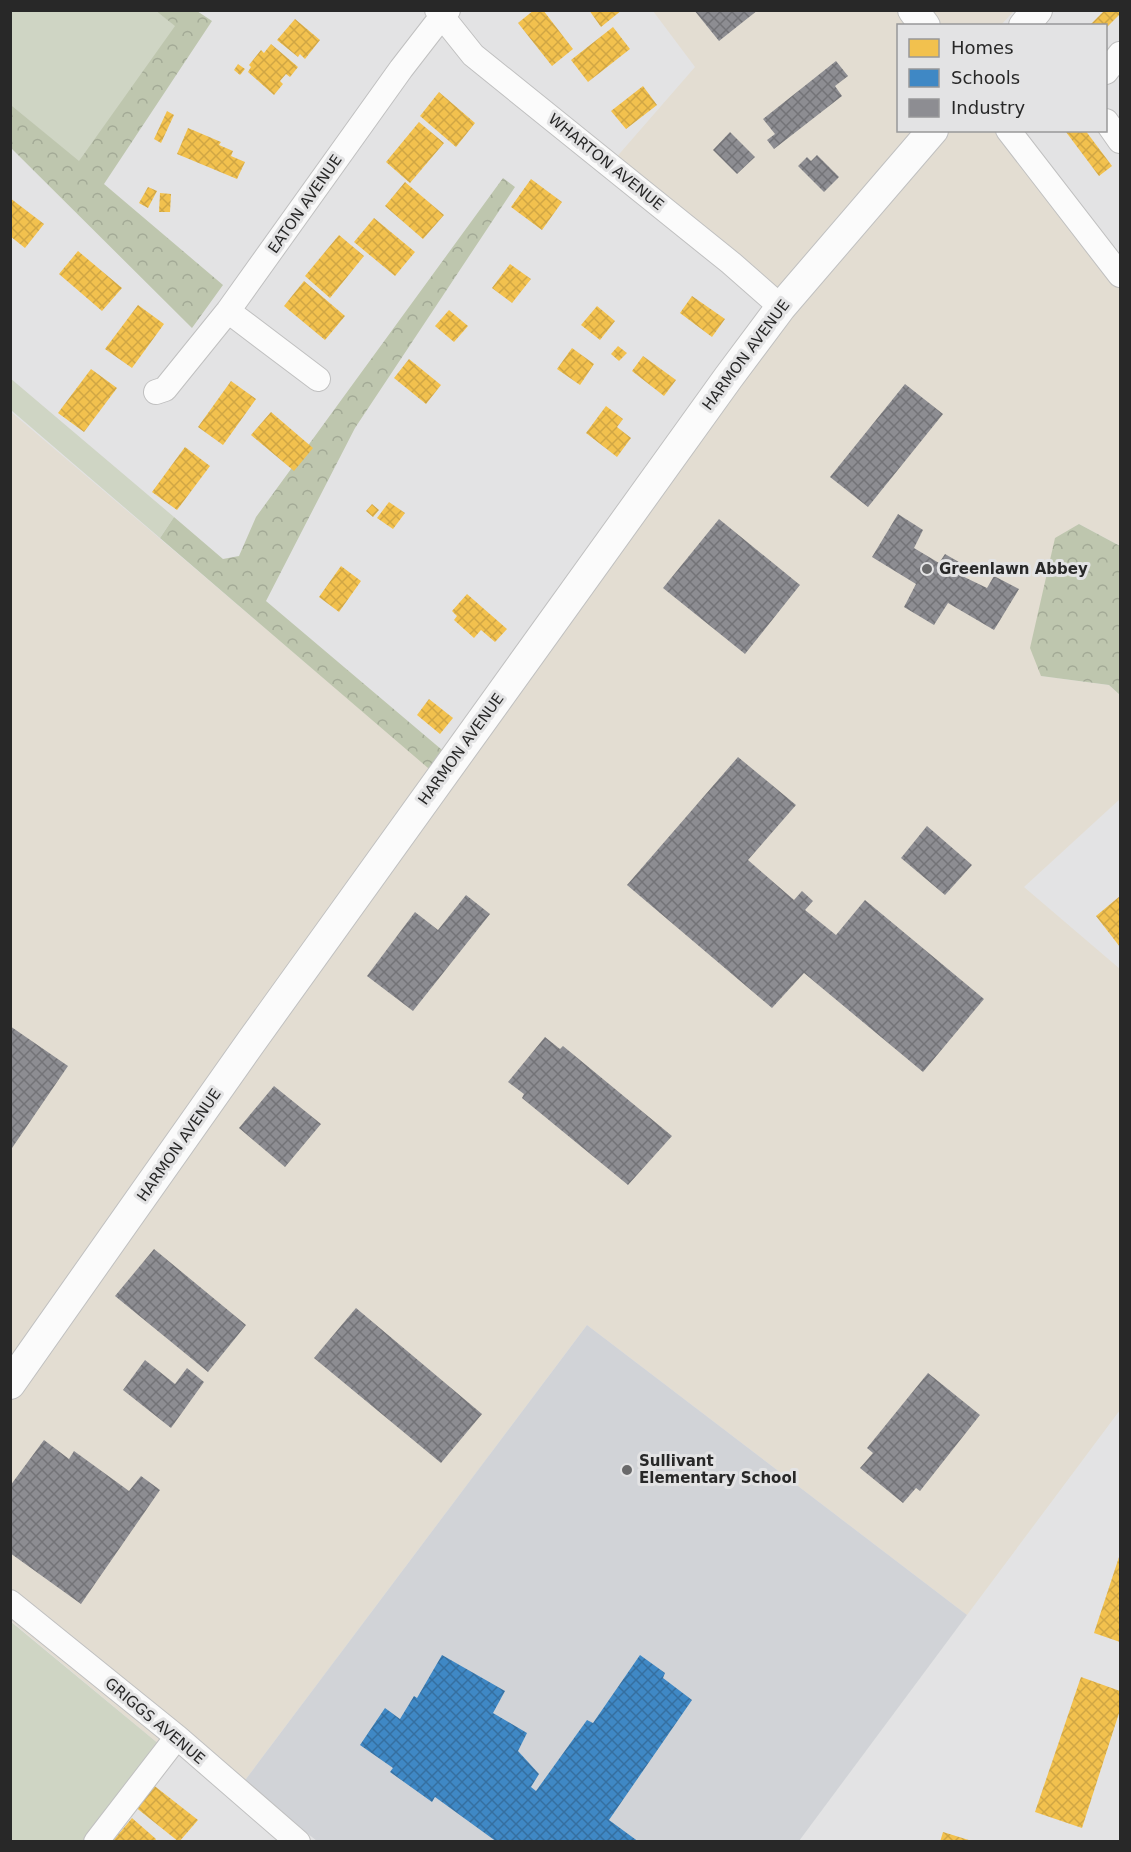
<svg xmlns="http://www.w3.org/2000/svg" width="1131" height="1852" font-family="'DejaVu Sans',sans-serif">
  <defs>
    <pattern id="forest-crowns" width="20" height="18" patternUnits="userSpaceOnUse" patternTransform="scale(1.5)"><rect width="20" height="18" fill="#bec6ae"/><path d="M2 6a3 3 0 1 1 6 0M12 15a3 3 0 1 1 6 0" fill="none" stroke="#a3aa96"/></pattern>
    <pattern id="homes-cross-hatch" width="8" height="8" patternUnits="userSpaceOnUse" patternTransform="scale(1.5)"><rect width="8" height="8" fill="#f2c14e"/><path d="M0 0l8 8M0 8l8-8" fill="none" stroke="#d0a644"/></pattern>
    <pattern id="schools-cross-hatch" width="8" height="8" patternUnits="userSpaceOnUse" patternTransform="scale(1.5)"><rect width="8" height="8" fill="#3f88c5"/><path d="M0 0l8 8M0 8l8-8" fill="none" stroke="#356fa0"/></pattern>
    <pattern id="industry-cross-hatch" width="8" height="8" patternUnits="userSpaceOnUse" patternTransform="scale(1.5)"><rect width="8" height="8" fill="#8d8d92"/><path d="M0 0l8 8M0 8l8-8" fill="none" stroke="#737377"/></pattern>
  </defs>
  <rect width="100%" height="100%" fill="#e3e3e4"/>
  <!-- industrial -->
  <path fill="#e3ddd2" d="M653,11H1014L1001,25L898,26V130L1023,131L1120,255V546L1079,524L1041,676L1109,685L1120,695V799L1024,887L1120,969V1410L967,1615L587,1325L243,1783L160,1745L11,1621L10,411L435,773L782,297L614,160L695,67Z"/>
  <!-- built -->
  <path fill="#d1d3d7" d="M587,1325L967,1615L799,1841H317L243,1783Z"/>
  <!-- green -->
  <path fill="#cfd5c4" d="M10,11H156L176,26L79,162L11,105Z
    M10,378L174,517L160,538L11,410Z
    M10,1621L160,1745L86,1841H11Z"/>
  <!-- forest -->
  <path fill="url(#forest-crowns)" d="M156,11H197L212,21L104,184L223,285L192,328L11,148V105L79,161L175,26Z
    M503,178L515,187L355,428L266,601L448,755L435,774L160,538L174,517L223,559L239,556L256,517Z
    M1079,524L1120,546V695L1109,685L1041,676L1030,648L1055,538Z"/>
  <!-- homes -->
  <path fill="url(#homes-cross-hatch)" d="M534,10H543L573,49L552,66L518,23Z
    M589,10H622L601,27Z
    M1105,10H1120V14L1106,28V26H1089Z
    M295,19L320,40L305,59L300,54L298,57L277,40Z
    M613,27L630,49L588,82L571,60Z
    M271,44L298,67L290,77L286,74L280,81L283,84L274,95L248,72L251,67L249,65L261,50L264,53Z
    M238,64L245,69L240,75L234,70Z
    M643,86L657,105L626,129L611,111Z
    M439,92L475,123L456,147L420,116Z
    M167,111L174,115L161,143L154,139Z
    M419,122L444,143L410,183L386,162Z
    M188,128L221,142L219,145L233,151L231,156L245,162L237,179L177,154Z
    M1068,130H1085L1112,166L1099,176L1066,132Z
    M531,179L562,202L542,230L511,207Z
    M405,182L444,215L423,239L385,206Z
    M148,187L157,191L148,208L139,203Z
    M160,193L171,194L170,212H159Z
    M10,198L44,224L25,248L10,236Z
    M374,218L415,252L395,276L354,242Z
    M339,235L364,256L330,298L305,276Z
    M78,251L122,288L102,311L59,274Z
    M510,264L531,279L512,303L492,288Z
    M304,281L345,316L325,340L284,306Z
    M692,296L725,319L712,337L680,313Z
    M138,305L164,324L132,368L105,349Z
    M597,306L615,321L600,340L581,325Z
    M449,310L468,326L454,342L435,326Z
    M618,346L627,353L619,361L611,354Z
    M572,348L594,364L580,385L557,369Z
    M643,356L676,380L664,396L632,371Z
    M409,359L441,385L426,404L394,378Z
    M91,369L117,388L84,432L58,413Z
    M231,381L256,399L223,445L198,427Z
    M606,406L623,419L617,427L631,438L617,457L586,433Z
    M271,412L313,448L294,471L251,435Z
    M185,447L210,466L177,510L152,492Z
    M389,502L405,513L393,529L377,518Z
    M372,504L379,510L373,517L366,511Z
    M341,566L361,581L339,612L319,597Z
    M467,594L507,629L495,642L481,630L474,638L454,620L457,616L452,611Z
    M429,699L453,718L440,734L417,715Z
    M1120,896V947L1096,916Z
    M1120,1554V1642L1094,1633Z
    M1081,1677L1120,1691V1710L1082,1828L1035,1812Z
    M152,1784L198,1820L179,1842L134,1806Z
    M132,1818L156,1839L154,1842H112Z
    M943,1832L972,1841L971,1842H940Z"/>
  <!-- schools -->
  <path fill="url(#schools-cross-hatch)" d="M442,1655L505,1691L493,1713L527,1733L518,1751L539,1774L531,1787L536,1791L587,1720L593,1723L640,1655L665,1673L663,1678L692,1700L609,1820L639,1842H497L435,1797L432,1802L390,1772L393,1768L360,1745L385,1708L400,1719L414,1696L417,1698Z"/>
  <!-- industry -->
  <path fill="url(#industry-cross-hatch)" d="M694,10H758L719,41Z
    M836,61L848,76L835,86L842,96L774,149L767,140L775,134L763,119Z
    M730,132L755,157L737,174L713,150Z
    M817,155L839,177L824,192L798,166L807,157L811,161Z
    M905,384L943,414L868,507L830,477Z
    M898,514L923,530L914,548L939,563L945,554L964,565L958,574L987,588L994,576L1019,589L994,630L948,603L934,625L904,607L916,584L872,557Z
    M719,519L800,585L745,654L663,588Z
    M738,757L796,805L748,860L794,900L802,891L813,901L805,910L836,935L865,900L984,999L923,1072L804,973L772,1008L627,885Z
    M927,826L972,865L945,895L901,858Z
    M466,895L490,914L413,1011L367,976L415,912L438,930Z
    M10,1026L68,1066L10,1151Z
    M545,1037L560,1049L563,1046L672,1136L628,1185L522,1098L524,1094L508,1082Z
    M274,1086L321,1124L285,1167L239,1128Z
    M154,1249L246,1325L208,1372L115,1296Z
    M356,1308L482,1414L441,1463L314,1358Z
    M145,1360L175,1384L187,1368L204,1382L171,1428L123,1390Z
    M928,1373L980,1415L920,1491L916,1488L903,1503L860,1468L873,1453L867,1448Z
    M44,1440L69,1459L74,1451L129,1491L141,1476L160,1490L81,1604L10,1553V1486Z"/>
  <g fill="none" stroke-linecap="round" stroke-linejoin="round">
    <!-- minor casing -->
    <g stroke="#c0c0c0" stroke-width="26">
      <path id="minor" d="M437,10L473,55L731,263L781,307
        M1106,72L1120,54
        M1106,121L1120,141
        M1008,130L1120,275
        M228,311L318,379
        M156,392L165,389L228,311L401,69L442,16L448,10
        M10,1602L177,1737L298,1842
        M96,1842L177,1737"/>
    </g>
    <!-- major casing -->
    <g stroke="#c0c0c0" stroke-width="32">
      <path id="major" d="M913,10L925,26
        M1024,26L1037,10
        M10,1384L251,1042L728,378L781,307L933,130"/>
    </g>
    <!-- minor -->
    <use href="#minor" stroke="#fbfbfb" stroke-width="24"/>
    <!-- major -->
    <use href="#major" stroke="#fbfbfb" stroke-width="30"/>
  </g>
  <!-- markers -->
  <g fill="#69696a" stroke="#e3e3e4" stroke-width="2">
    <circle cx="927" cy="569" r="6"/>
    <circle cx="627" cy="1470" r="6"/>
  </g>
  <g text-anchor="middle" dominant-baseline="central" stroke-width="6" stroke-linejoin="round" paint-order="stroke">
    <!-- street labels -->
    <g font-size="15" fill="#282828" stroke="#e3e3e4">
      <text transform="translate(606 162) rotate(39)">WHARTON AVENUE</text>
      <text transform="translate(305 204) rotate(-55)">EATON AVENUE</text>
      <text transform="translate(746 355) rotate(-53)">HARMON AVENUE</text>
      <text transform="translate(461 749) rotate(-54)">HARMON AVENUE</text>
      <text transform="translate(179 1145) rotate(-55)">HARMON AVENUE</text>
      <text transform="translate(155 1721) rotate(40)">GRIGGS AVENUE</text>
    </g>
    <!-- poi labels -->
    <g font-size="15" font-weight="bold" fill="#282828" stroke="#e3e3e4" text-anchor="start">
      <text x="939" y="569">Greenlawn Abbey</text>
      <text x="639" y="1461">Sullivant<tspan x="639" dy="17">Elementary School</tspan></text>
    </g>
  </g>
  <!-- border -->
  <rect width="1131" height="1852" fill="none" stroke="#282828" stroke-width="24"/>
  <!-- legend -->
  <rect x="897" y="24" width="210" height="108" fill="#e3e3e4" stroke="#989899" stroke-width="1.5"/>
  <rect x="909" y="39" width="30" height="18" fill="#f2c14e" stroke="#989899" stroke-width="1.5"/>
  <text x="951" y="54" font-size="18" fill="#282828">Homes</text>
  <rect x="909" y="69" width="30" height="18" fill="#3f88c5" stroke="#989899" stroke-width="1.5"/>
  <text x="951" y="84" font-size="18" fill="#282828">Schools</text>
  <rect x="909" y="99" width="30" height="18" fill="#8d8d92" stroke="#989899" stroke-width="1.5"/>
  <text x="951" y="114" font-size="18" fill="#282828">Industry</text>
</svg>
